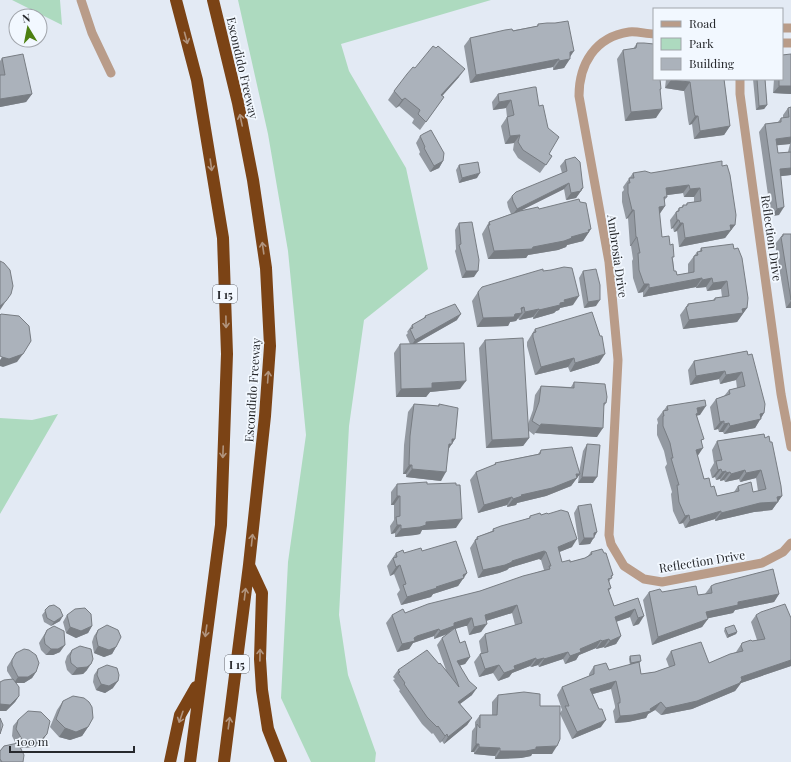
<svg xmlns="http://www.w3.org/2000/svg" width="791" height="762" font-family="'Playfair Display',serif">
  <rect width="100%" height="100%" fill="#e3eaf4"/>
  <!-- green -->
  <path fill="#addabf" d="M12,0H60L62,25Z
    M238,0H491L341,44L349,71L406,168L428,269L364,320L349,426L339,615L348,675L376,753L375,762H311L281,698L288,562L306,435L288,251L268,134Z
    M58,414L0,514V418L32,420Z"/>
  <g fill="none" stroke-linecap="round" stroke-linejoin="round">
    <!-- minor -->
    <path stroke="#b99c89" stroke-width="9" d="M81,0L92,33L111,73
      M782,28H791
      M654,34C646,34 637,31 629,32C595,37 579,64 579,96L609,262L618,360L609,535L611,544L624,566L644,579L662,582L762,563L783,552L791,543
      M782,43H791
      M740,79V94L781,394L791,447"/>
    <!-- highway -->
    <path stroke="#7b4315" stroke-width="12" d="M176,0L197,80L223,238L227,354L221,525L190,762
      M213,0L238,103L253,180L266,268L270,346L265,416L249,565L224,762
      M249,565L262,593L260,659L262,690L268,729L281,762
      M170,762L180,715L196,687"/>
  </g>
  <!-- wall -->
  <path fill="#9399a1" fill-rule="evenodd" d="M538,24L570,56L564,68L553,70V67L470,83L464,46L470,38L537,26Z
    M637,43L661,89L660,91L656,118L625,121L617,59L623,50L633,49Z
    M2,58L32,94L26,102L0,107V61Z
    M415,68L459,77L442,96L444,97L420,130L412,123L414,119L399,106L396,108L388,100L394,91Z
    M666,79H724L730,126L724,135L694,139L692,124L689,125L688,120L684,91L665,88Z
    M753,79H765L767,105L764,109L756,110Z
    M774,79H782L791,94L773,93Z
    M498,94L539,106L549,154L552,156L540,173L518,158L513,150L514,143L505,144L501,126L507,117L506,108L493,110L492,102Z
    M791,107V177V175L780,176L779,215L771,216L759,132L765,124L778,122L781,118H783V115L788,108ZM790,144L788,152L778,153L777,145Z
    M420,136L443,161L439,168L430,172L419,154L420,152L416,143Z
    M565,160L583,188L576,198L566,200L564,189L522,210L539,209L589,232L583,241L567,245L566,247L558,250L528,255L526,258L488,259L482,234L489,222L511,214L508,207L507,202L512,196L562,173L560,166Z
    M459,165L477,178L459,183L456,170Z
    M722,166L735,225L725,238L679,247L677,231L674,232L673,228L671,229L670,220L676,212L677,211L679,208H681L683,205H686L687,203L694,202V197H684L683,193L667,195V197L664,201L665,206L659,214L662,237L673,259L674,271L677,275L688,273V264L697,252H699L701,248L734,249L747,308L737,322L683,329L680,315L688,304L713,300L715,298L722,297L721,289L707,291L706,287L696,288V287L643,297V292L638,293L633,278L632,261L633,259L631,246H630L628,218L626,219L622,202V192L624,190L623,187L633,173H651Z
    M459,223L474,277L462,278L455,251L456,249L455,230Z
    M783,234H791V308H786L775,244Z
    M543,271L573,305L560,308L559,310L556,311L554,313L533,319V317L519,320L518,318L516,321L510,322L508,326L477,327L472,301L478,292Z
    M583,271L596,306L584,308L579,278Z
    M425,316L457,320L415,344L460,389L430,392L426,397H396L394,353L400,344H410L406,335L408,333L407,332L412,325L423,319Z
    M535,329L599,363L570,372L568,367L535,375L527,346V342Z
    M485,340L528,424L533,410L535,395L541,386L571,387L574,382L606,403L604,406L597,437L535,433L534,435L529,431V438L523,446L486,448L479,348Z
    M747,351L764,413L755,428L724,434L723,432H719L718,429L714,430L710,407L716,399L724,396L729,390L737,388L736,380L720,384L719,379L690,385L688,370L694,361Z
    M414,404L438,406L439,404L455,439L449,448L441,481L406,477V474H403L404,445L408,412Z
    M667,406L700,415L697,416L702,442L697,456L704,479L711,487L717,496L734,492L738,486L753,492L758,491L756,478L740,482L739,479L725,482L724,480L720,481V479L716,480L715,477L712,478L710,470L714,463L712,450L717,441L764,434L782,496L772,510L754,512L715,521V519L685,528L683,523L679,524L673,511L671,494L672,492L665,467L667,464L664,451L657,435V425L658,423L657,419Z
    M587,444L593,483H578L579,475L571,486L546,496L517,503L516,505L507,507V505L478,513L470,480L476,472L494,465L495,463L538,454L541,450L579,473L583,451Z
    M397,484H427L456,528L422,530L420,534L415,535L395,537V533L391,534L390,526L394,520V505H391V492Z
    M578,506L597,532L590,544L579,545L574,513Z
    M548,514L572,547L559,552L562,562H570L585,558L588,556L591,552L604,553L613,575L609,582L611,588L609,591L614,606L638,598L639,624L633,626L630,617L616,622L621,636L616,644L604,648V647L596,649V648L579,655L576,660L565,664L563,659L539,667L538,665L531,667L530,666L512,673L509,677L498,681L493,673L479,677L474,662L480,654L481,653L479,641L485,634L515,625L512,613L486,621L481,632L469,635L467,626H465L455,629L460,643L470,657L465,664L460,665L472,695L460,704L472,718L467,725L444,744L442,741L440,743L433,733L432,734L422,724L399,691L400,690L393,680L395,679L393,677L398,670L439,664L446,670L437,645L442,638L448,634L434,639V636L413,643L409,649L397,652L386,623L392,615L405,613L480,591L544,570L541,560L539,559L509,568L507,570L499,573L478,578L470,548L477,537L492,531L493,529L529,518L530,516Z
    M422,551L467,573L458,586L433,594L431,597L401,605L397,594L400,590L394,574L390,576L387,566L396,553H404Z
    M711,586L779,594L774,602L735,610L733,613L708,618L702,627L652,645L643,600L649,592H662L698,595L705,594Z
    M49,606L60,621L51,626L44,622L42,615Z
    M67,615L92,626L88,633L76,638L66,633L63,622Z
    M756,615L791,618V666L741,683L735,691L692,709L661,715L655,710L648,714L646,718L628,722L615,723L613,711L615,708V706L611,689L593,694L601,727L572,739L560,714L552,754H532L531,756L521,758L495,759V756L474,754V752H471L472,731L475,727V722L480,715H492V702L498,695L540,706L560,713L562,710L557,695L562,687L589,676V674L594,666L609,670L630,665L629,659L630,656L639,663L641,674L655,672L669,667L666,659L671,651L709,663L736,652L742,643L757,640L751,622Z
    M725,628L737,632L736,634L727,638L724,631Z
    M47,630L60,652L53,655H46L41,650L39,643Z
    M98,630L116,647L112,654L104,657L94,653L92,642L94,636Z
    M72,650L87,670L83,674L72,675L67,670L65,662L67,656Z
    M16,653L36,672L32,678L24,683H16L19,696L15,702L6,711H0V682L12,679L7,671V667Z
    M98,669L113,688L105,693L96,690L93,682L94,675Z
    M63,701L88,727L82,736L70,740L59,737L50,727L57,710Z
    M18,720L43,740L35,747L21,748L23,762H0V751L4,746L16,744L12,736L13,726Z"/>
  <!-- shaded-wall -->
  <path fill="#787d83" d="M574,51L568,60L570,59L564,68L553,70L559,61L570,52Z
    M559,59L553,67L470,83L476,75Z
    M465,69L459,77L435,104L441,95Z
    M671,80L690,82L684,91L665,88Z
    M779,86H791V94L773,93Z
    M32,94L26,102L0,107V99Z
    M405,98L399,106L396,108L402,100Z
    M511,100L506,108L493,110L499,102Z
    M767,105L764,109L756,110L759,106Z
    M662,109L656,118L625,121L631,112Z
    M695,116H698L692,124L689,125Z
    M730,126L724,135L694,139L700,131Z
    M520,135L514,143L505,144L510,136Z
    M791,137V142L790,144L770,146L776,139Z
    M443,161L439,168L430,172L434,166Z
    M791,168V175L774,177L780,169Z
    M480,173L477,178L459,183L462,178Z
    M569,183L564,189L512,215L517,209Z
    M689,185L683,193L660,196L666,188Z
    M583,188L576,198L566,200L571,193L581,189Z
    M700,188L694,197H684L690,189Z
    M665,206L659,215V207Z
    M784,207L779,215L771,216L777,209Z
    M632,210H634L628,218L626,219Z
    M677,220H679L673,228L671,229Z
    M680,223H683L677,231L674,232Z
    M730,225H735L725,238L679,247L685,238Z
    M591,229L583,241L567,245L566,247L558,250L528,255L526,258L488,259L494,251L533,247L571,237Z
    M636,237H637L631,246H630Z
    M466,271H478L474,277L462,278Z
    M702,278L696,287L643,297L649,288Z
    M712,278L706,287L696,288L702,280Z
    M727,281L721,289L707,291L713,283Z
    M644,284H649L643,292L638,293Z
    M579,296L573,305L560,308L559,310L556,311L554,313L533,319L539,310L560,303L564,300Z
    M600,300L596,306L584,308L588,302Z
    M6,301L0,310V306Z
    M791,301V308H786Z
    M524,307L519,313H522L516,321L510,322L508,326L477,327L483,318L515,314L521,308Z
    M747,308L737,322L683,329L689,320Z
    M539,309L533,317L519,320L525,312Z
    M461,314L457,320L411,346L415,340Z
    M23,354L17,362L3,367L0,366V360L2,357Z
    M605,354L599,363L570,372L575,363Z
    M574,358L568,367L535,375L541,367Z
    M725,371L719,379L690,385L696,376Z
    M742,372L736,380L720,384L726,375Z
    M466,381L460,389L430,392L426,397H396L401,389L432,383Z
    M706,406L700,415H697L693,422L697,408Z
    M764,413L755,428L724,434L730,426L760,414Z
    M724,421L718,429L714,430L720,422Z
    M729,423L723,432H719L724,424Z
    M541,424L603,428L597,437L535,433Z
    M529,438L523,446L486,448L492,440Z
    M452,439H455L446,453L443,452Z
    M703,448L697,457L696,450Z
    M409,465H412L406,474H403Z
    M412,469L446,472L441,481L406,477Z
    M721,469L715,477L712,478L718,470Z
    M745,470L739,479L725,482L731,474Z
    M761,470L756,478L740,482L746,473Z
    M726,471L720,479L716,480L722,472Z
    M730,472L724,480L720,481L726,473Z
    M576,474H580L571,486L546,496L517,503L516,505L507,507L513,499L521,495Z
    M582,477H597L593,483H578Z
    M397,496H400L394,505H391Z
    M782,496L772,510L754,512L715,521L721,513Z
    M512,497L507,505L478,513L484,505Z
    M721,511L715,519L685,528L690,520Z
    M689,515L683,523L679,524L685,516Z
    M462,519L456,528L422,530L420,534L415,535L395,537L401,529L426,522Z
    M397,525H401L395,533L391,534Z
    M597,532L590,544L579,545L584,538L594,533Z
    M577,539L572,547L552,555L558,547Z
    M544,551L546,552L541,560L539,559L509,568L507,570L499,573L478,578L483,570Z
    M400,565L394,574L390,576L396,567Z
    M467,573L458,586L433,594L431,597L401,605L407,597L436,587Z
    M779,594L774,602L735,610L733,613L700,620L706,612L738,602Z
    M517,605L512,613L479,623L485,615Z
    M635,609L630,617L609,624L615,617Z
    M63,616L60,621L51,626L54,622Z
    M644,616L639,624L633,626L638,618Z
    M470,618H472L467,626H465L451,630L449,633L434,639L440,631L454,623Z
    M708,619L702,627L652,645L658,637Z
    M487,624L481,632L469,635L474,627Z
    M92,626L88,633L76,638L66,633L70,627Z
    M439,629L434,636L413,643L409,649L397,652L402,644L417,636Z
    M737,632L736,634L727,638L728,635Z
    M621,636L616,644L604,648L610,641Z
    M609,639L604,647L596,649L602,641Z
    M601,640L596,648L579,655L576,660L565,664L570,656L580,649Z
    M65,645L60,652L53,655H46L51,649Z
    M98,646L116,647L112,654L104,657L94,653Z
    M568,652L563,659L539,667L544,659Z
    M470,657L465,664L452,668L457,661Z
    M536,658L530,666L512,673L509,677L498,681L504,673L514,666Z
    M544,658L538,665L531,667L536,660Z
    M791,660V666L741,683L735,691L692,709L661,715L666,708L741,677Z
    M641,661L639,663L630,665L631,663Z
    M91,664L87,670L83,674L72,675L77,668Z
    M499,665L493,673L479,677L485,669Z
    M36,672L32,678L24,683H14L18,677Z
    M118,681L113,688L105,693L96,690L101,684Z
    M616,681L611,689L585,696L590,689Z
    M477,688L472,695L453,709L458,702Z
    M19,696L15,702L6,711H0V704Z
    M661,702L655,710L648,714L646,718L628,722L615,723L620,716L650,709Z
    M472,718L467,725L444,744L448,737Z
    M606,720L601,727L572,739L577,732Z
    M88,727L82,736L70,740L59,737L65,728Z
    M47,734L43,740L35,747L18,748L23,741Z
    M447,734L442,741L440,743L445,736Z
    M476,744H479L474,752H471Z
    M557,746L552,754H532L531,756L521,758L495,759L500,751L536,747Z
    M479,747L500,748L495,756L474,754Z"/>
  <!-- building -->
  <path fill="#abb2bb" stroke="#787d83" d="M568,21L574,51L570,52V59L559,61V59L476,75L470,38L505,30L512,29L513,31L538,26V24L547,23H555Z
    M637,43H644L654,44V79H660L661,89H660L662,109L631,112L623,50L636,48Z
    M433,46L436,48L438,46L465,69L441,95L444,97L426,122L418,114L420,110L405,98L402,100L394,91L407,74L413,67L415,68Z
    M23,54L32,94L0,99V75H5L2,58Z
    M791,54V86H779V79H782V55Z
    M671,79H724L730,126L700,131L698,116H695L694,112L690,82L671,80Z
    M757,79H765L767,105L759,106Z
    M534,87H536L539,106L543,105L548,128L559,137L549,154L552,156L546,165L523,150L518,142L520,135L510,136L507,117L514,115L511,100L499,102L498,94Z
    M791,107V137L776,139L778,153L791,152V168L780,169L784,207L777,209L765,124L781,122V118L789,117L788,108Z
    M431,130L444,153L443,161L434,166L424,148L425,147L420,136L423,134Z
    M575,157L580,162L583,188L581,189V191L571,193L569,183L517,209L513,201L512,196L516,192L567,171L565,160Z
    M722,161V166L727,165L730,175L736,215L735,225H730L731,230L685,238L683,223H680L679,220H677L676,212L679,211V208L683,207V205H687V203L701,201L700,188L690,189L689,185L666,188L667,197H664L665,206L659,207L662,237L669,236L670,245L673,244L674,257H672L674,271H676L677,275L694,272V256L698,255L697,252L702,251L701,248L733,244L734,249L738,248L742,258L748,298L747,308L742,309L743,313L689,320L686,307L688,306V304L715,300V298L729,296L727,281L713,283L712,278L702,280V278L649,288V284H644L639,270L638,253H640L637,237H636L634,210H632L628,193V183H630L629,178H634L633,173L645,171L651,173Z
    M478,162L480,173L462,178L459,165Z
    M579,199L580,202L586,203L591,229L588,230L589,232L571,237L572,238L564,241L533,247L532,249L494,251L488,225H490L489,222L520,211L538,207L539,209Z
    M472,222L479,260L478,271H466L459,245L461,244L459,223Z
    M783,234H791V300L781,237L783,236Z
    M0,261L4,263L10,270L13,286L11,294L6,301L0,306Z
    M564,267L572,268L579,296L564,300L565,302L560,303V305L539,310V309L525,312L524,307L521,308L522,313L515,314L514,317L483,318L478,292L482,287L543,269V271L551,270Z
    M596,269L600,285V300L588,302L583,271Z
    M455,304L461,314L415,340L410,329L413,328L412,325L426,317L425,316Z
    M592,312L600,336H602L605,354L575,363L574,358L541,367L533,337V333L536,332L535,329Z
    M1,314L19,316L29,326L31,341L23,354L9,359L2,357L0,356V315Z
    M523,338L529,438L492,440L485,340Z
    M464,343L466,381L432,383V388L401,389L400,344Z
    M747,351L748,355L752,354L765,404L764,413L760,414L761,419L730,426L729,423L724,424V421L720,422L716,399L730,394L729,390L745,386L742,372L726,375L725,371L696,376L694,361Z
    M574,382L605,384L607,397L606,403H604L603,428L541,424L540,426L532,421L539,402L541,386L574,388Z
    M705,400L706,406L697,408L698,413L696,414L704,439L701,440L703,448L696,450L704,479L709,478L711,487L714,486L717,496L739,491L738,486L751,482L753,492L766,489L761,470L746,473L745,470L731,474L730,472L726,473V471L722,472L721,469L718,470L716,461L722,460L717,441L764,434L765,438L769,436L770,442H772L781,486L782,496L777,497L778,502L760,503L721,513V511L690,520L689,515L685,516L679,502L677,485H679L671,458H673L670,443L663,426V416H664L663,411L668,410L667,406Z
    M414,404L439,406V404L458,408L455,439H452V444H449L446,472L412,469V465H409L410,436Z
    M587,444L600,445L597,477H582Z
    M572,447L580,474H576L577,478L552,488L521,495L522,496L513,499L512,497L484,505L476,472L496,464L495,463L540,454L541,450Z
    M427,482V484L456,483V485H460L462,519L426,522V525L420,527L401,529V525H397L396,517L400,516V496H397V484Z
    M591,504L597,532L594,533V538H584L578,506Z
    M561,510L568,512L577,539L558,547L562,562L570,560V562L585,558L592,554L591,552L602,549L604,553H606L613,575L611,576L612,578L608,579L611,588L608,589L614,606L638,598L644,616L638,618L635,609L615,617L621,636L610,641L609,639L602,641L601,640L580,649L581,652L570,656L568,652L544,659V658L536,660V658L514,666L515,669L504,673L499,665L485,669L480,654L488,652L485,634L522,623L517,605L485,615L487,624L474,627L472,618H470L454,623V626L440,631L439,629L417,636L414,638L415,641L402,644L392,615L403,609L405,613L428,604L480,591L523,576L550,569L549,566H551L546,552L544,551L512,561V562L505,565L483,570L475,540L478,539L477,537L494,531L493,529L501,526L530,518V516L540,513L541,515L547,513L548,514Z
    M456,541L467,573L463,575L464,578L436,587L437,588L407,597L403,585L406,584L400,565L396,567L393,558L397,557L396,553L403,550L404,553L421,548L422,551Z
    M773,569L779,594L738,602V605L706,612L708,619L658,637L649,592L660,589L662,592L696,586L698,595L712,593L711,586L715,584Z
    M785,604L791,618V660L741,677L742,680L740,682V683L697,701L666,708L661,702L650,709L651,711L633,715L620,716L618,703H620V699L616,681L590,689L599,709H602L606,720L577,732L565,706H569L562,687L594,674V666L606,663L609,670L639,662L641,674L655,672L675,665L671,651L701,642L709,663L730,654L743,651L741,646L742,643L751,640L752,641L765,639L756,615L761,612Z
    M54,605L60,609L63,616L54,622L47,618L45,610L49,606Z
    M85,608L91,614L92,626L81,631L70,627L67,615L75,609Z
    M107,625L118,630L121,637L116,647L109,650L98,646L96,636L98,630Z
    M734,625L737,632L728,635L725,628Z
    M54,626L64,631L65,645L58,649H51L45,644L44,637L47,630Z
    M455,628L460,643L465,641L470,657L457,661L469,681L477,688L458,702L472,718L448,737L447,734L445,736L438,726L437,727L427,717L404,684L405,683L398,673L400,672L398,670L427,650L439,664L440,663L459,687L442,638Z
    M80,646L91,649L93,659L91,664L87,667L77,668L71,663L70,656L72,650Z
    M24,649L29,650L36,655L39,663L36,672L28,677H18L12,665V660L16,653Z
    M640,655L641,661L631,663L630,656Z
    M107,665L117,668L119,675L118,681L109,686L101,684L97,675L98,669Z
    M13,679L19,687V696L10,705L0,704V682L4,680Z
    M524,692L540,694V706H560V739L557,746L536,747V749L526,751H500V748L479,747V744H476L477,724L480,728V715H497L498,695Z
    M73,696L84,698L89,702L92,707L93,718L88,727L76,732L65,728L56,719L63,701Z
    M28,711L41,712L50,721L47,734L40,741H23L16,729L18,720Z
    M0,718L3,725L0,734Z
    M18,743L24,755L23,762H2L0,759V751L4,746Z"/>
  <!-- one-way arrows -->
  <defs><path id="oneway-shaft" d="M-6 0H5M1.5-3L5.5 0L1.5 3" fill="none" stroke-width="1.6" stroke-linecap="round" stroke-linejoin="round"/></defs>
  <g stroke="#b1947e">
    <use href="#oneway-shaft" transform="translate(186 38) rotate(75)"/>
    <use href="#oneway-shaft" transform="translate(241 120) rotate(-102)"/>
    <use href="#oneway-shaft" transform="translate(211 165) rotate(82)"/>
    <use href="#oneway-shaft" transform="translate(263 248) rotate(-98)"/>
    <use href="#oneway-shaft" transform="translate(226 322) rotate(89)"/>
    <use href="#oneway-shaft" transform="translate(268 377) rotate(-86)"/>
    <use href="#oneway-shaft" transform="translate(223 452) rotate(92)"/>
    <use href="#oneway-shaft" transform="translate(252 540) rotate(-84)"/>
    <use href="#oneway-shaft" transform="translate(245 594) rotate(-83)"/>
    <use href="#oneway-shaft" transform="translate(206 631) rotate(98)"/>
    <use href="#oneway-shaft" transform="translate(260 655) rotate(-89)"/>
    <use href="#oneway-shaft" transform="translate(181 717) rotate(109)"/>
    <use href="#oneway-shaft" transform="translate(229 723) rotate(-82)"/>
  </g>
  <g text-anchor="middle" dominant-baseline="central" stroke-width="3.5" stroke-linejoin="round" paint-order="stroke">
    <!-- shield labels -->
    <g fill="#f2f8ff" stroke="#64676c" stroke-width="1">
      <rect x="213" y="285" width="24" height="18" rx="3"/>
      <rect x="225" y="655" width="24" height="18" rx="3"/>
    </g>
    <g font-size="11" font-weight="bold" fill="#27292d">
      <text x="225" y="294">I 15</text>
      <text x="237" y="664">I 15</text>
    </g>
    <!-- street labels -->
    <g font-size="12" fill="#27292d" stroke="#f2f8ff">
      <text transform="translate(243 68) rotate(77)">Escondido Freeway</text>
      <text transform="translate(772 238) rotate(82)">Reflection Drive</text>
      <text transform="translate(618 256) rotate(82)">Ambrosia Drive</text>
      <text transform="translate(252 390) rotate(-86)">Escondido Freeway</text>
      <text transform="translate(702 561) rotate(-9)">Reflection Drive</text>
    </g>
  </g>
  <!-- legend -->
  <rect x="653" y="8" width="130" height="72" fill="#f2f8ff" stroke="#a1a5ab"/>
  <rect x="661" y="21" width="20" height="6" fill="#b99c89" stroke="#a1a5ab"/>
  <text x="689" y="28" font-size="12" fill="#27292d">Road</text>
  <rect x="661" y="38" width="20" height="12" fill="#addabf" stroke="#a1a5ab"/>
  <text x="689" y="48" font-size="12" fill="#27292d">Park</text>
  <rect x="661" y="58" width="20" height="12" fill="#abb2bb" stroke="#a1a5ab"/>
  <text x="689" y="68" font-size="12" fill="#27292d">Building</text>
  <!-- north arrow -->
  <g transform="translate(28 28) rotate(350)"><circle r="19" fill="#f2f8ff" stroke="#a1a5ab"/>
  <path d="M0-3L7 15L0 10L-7 15Z" fill="#4d8012"/>
  <text y="-6" font-size="11" font-weight="bold" text-anchor="middle" fill="#27292d">N</text>
  </g>
  <!-- scale -->
  <path d="M10 746v6h124v-6" fill="none" stroke="#27292d" stroke-width="2"/>
  <text x="16" y="746" font-size="12" fill="#27292d" stroke="#f2f8ff" stroke-width="3" paint-order="stroke">100 m</text>
</svg>
